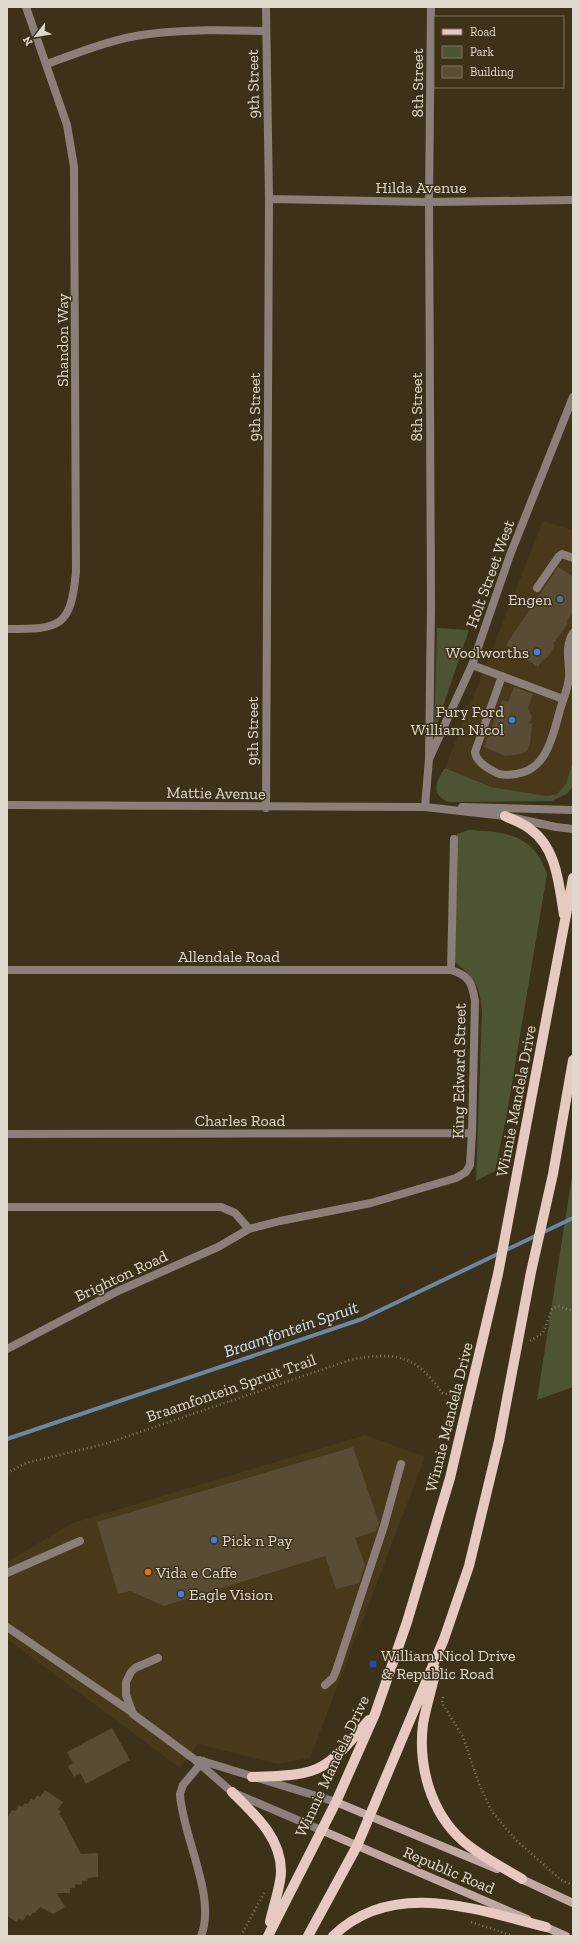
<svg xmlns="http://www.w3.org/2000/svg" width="580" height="1943" font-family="'Zilla Slab',serif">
  <rect width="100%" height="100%" fill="#3d3119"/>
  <!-- built -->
  <path fill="#49391b" d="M543,521L573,530V761L566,784L557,794L547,796L491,787L445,768Z
    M365,1435L425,1457L310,1758L277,1764L198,1744L180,1768L7,1639V1562L73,1523Z"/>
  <!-- green -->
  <path fill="#4d5434" d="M437,628L469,630L434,733Z
    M573,761L572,787L568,793L552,801L448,802C430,794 436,781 445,768L491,787L547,796L557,794L566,784Z
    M469,830C505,832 534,834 547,874L507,1113L495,1171L476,1181L482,1012C480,983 474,979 453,960L457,834Z
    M573,1170V1387L537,1400Z"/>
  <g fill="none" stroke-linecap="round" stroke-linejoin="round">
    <!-- stream -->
    <path stroke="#6a88a3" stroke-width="4" d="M7,1439L362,1319L573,1218"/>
  </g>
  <!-- building -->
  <path fill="#594c34" d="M558,567L573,576V612L567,621L568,623L553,644L555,645L548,657L543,660L538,667L506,645Z
    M514,687L533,694L528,708L532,717L529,723L532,724L530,744L527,751L521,754L505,756L484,747L502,700L508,702Z
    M353,1447L379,1523L376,1531L355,1538L365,1565L359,1583L336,1589L325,1556L164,1606L130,1591L118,1594L97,1522Z
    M112,1728L130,1760L86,1784L80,1773L74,1777L68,1766L73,1763L67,1752Z
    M45,1790L63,1802L58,1809L61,1811L59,1814L61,1816L81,1854L98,1853V1877L88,1878L87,1881H82V1885L75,1884V1888H70V1893H57L65,1907L53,1914L40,1907L35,1913L33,1912L30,1917L27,1914L23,1921L19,1919L17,1922L7,1916V1818L12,1810L15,1811L19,1805L22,1807L25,1803L28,1804L31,1799L34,1800L37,1795L40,1797Z"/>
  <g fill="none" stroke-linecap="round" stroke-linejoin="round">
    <!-- path -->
    <path stroke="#847b67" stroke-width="2.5" stroke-dasharray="1 3" stroke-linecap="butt" d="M530,1341L543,1333L552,1309L558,1306L573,1311
      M7,1473L26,1463L105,1444L350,1360C395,1351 416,1355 442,1393L453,1395
      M443,1697L442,1703L463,1737L479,1784L492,1812L516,1840L561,1880L573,1885
      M471,1922L513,1936
      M241,1936L265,1891"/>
    <!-- service -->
    <path stroke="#8c7f79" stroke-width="8" d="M537,588L559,556L562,554L573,558
      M472,665L563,699
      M502,676L475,752C476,761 487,768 495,772C501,776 510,775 516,774C547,770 553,735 560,710C563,700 568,688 569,678C570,662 564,648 573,633
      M7,1573L80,1541
      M7,1627L133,1713
      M158,1658L135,1668L131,1672L126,1682V1695L133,1714L194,1759L232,1792L321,1830
      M325,1685L333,1678L336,1671L384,1526L401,1464
      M199,1760L336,1802
      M201,1936C217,1897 182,1835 180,1794L183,1785L203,1761"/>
    <!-- minor -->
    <path stroke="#8c7f79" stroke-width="8" d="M266,7L269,199L266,808
      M47,64C80,52 114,38 149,34C188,29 227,30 265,31
      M269,199L429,202L573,200
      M7,629C60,629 71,628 76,571L74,167L67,125L26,7
      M429,759L431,605L429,202L431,7
      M7,805L425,807
      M7,970H451C470,976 472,983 475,1001L472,1133L470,1165L466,1172L456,1178L371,1203L280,1221L249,1229L218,1247L118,1291L7,1349
      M451,970L454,839
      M7,1134L472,1133
      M7,1207H221L235,1213L249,1229"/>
    <!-- tertiary -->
    <path stroke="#8c7f79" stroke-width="8" d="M425,807L429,759L472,665L510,555L573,397
      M425,807L505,816L556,827L573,829
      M462,807L573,810"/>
    <!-- secondary -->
    <path stroke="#bfa9a1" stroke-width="8" d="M336,1802L497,1869
      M321,1830L527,1919
      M517,1877L573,1903
      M541,1925L566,1936"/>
    <!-- primary -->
    <path stroke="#e6cac0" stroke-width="10" d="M505,816C513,820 523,823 530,829C557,848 559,885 564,915
      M436,1670C432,1688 426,1706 423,1724C418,1765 430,1812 463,1841C480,1856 502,1867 522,1879
      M252,1777C271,1776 293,1777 311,1771C335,1764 353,1737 369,1720
      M232,1792C254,1814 281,1837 281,1871C281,1886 273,1907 270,1922
      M268,1936L336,1802L375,1714L407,1622L450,1478L498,1274L573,878
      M308,1936L357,1846L444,1639L469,1566L499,1441L531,1272L553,1174L573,1060
      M333,1936C393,1878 477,1910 546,1927"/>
  </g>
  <!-- markers -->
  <circle fill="#5c6f8a" stroke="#3d3119" stroke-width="1.5" cx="560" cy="599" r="4"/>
  <g fill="#3f7fe0" stroke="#3d3119" stroke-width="1.5">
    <circle cx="537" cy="652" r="4"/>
    <circle cx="512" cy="720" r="4"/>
    <circle cx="214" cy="1540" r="4"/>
    <circle cx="181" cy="1594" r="4"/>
  </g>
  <circle fill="#e8710a" stroke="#3d3119" stroke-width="1.5" cx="148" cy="1572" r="4"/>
  <rect fill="#1a4fb4" stroke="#3d3119" stroke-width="1.5" x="369" y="1660" width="8" height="8" rx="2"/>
  <g text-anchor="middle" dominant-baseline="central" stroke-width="3" stroke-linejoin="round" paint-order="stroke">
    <!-- street labels -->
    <g font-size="16" fill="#e0d9cb" stroke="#3d3119">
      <text transform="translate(417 83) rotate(-90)">8th Street</text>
      <text transform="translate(253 84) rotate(-91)">9th Street</text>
      <text x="421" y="187">Hilda Avenue</text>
      <text transform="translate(62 340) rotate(-90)">Shandon Way</text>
      <text transform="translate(254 407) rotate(-90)">9th Street</text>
      <text transform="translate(416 407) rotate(-90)">8th Street</text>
      <text transform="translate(490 574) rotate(-70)">Holt Street West</text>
      <text transform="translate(252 731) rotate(-90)">9th Street</text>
      <text transform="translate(216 793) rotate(1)">Mattie Avenue</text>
      <text x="229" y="956">Allendale Road</text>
      <text transform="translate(459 1071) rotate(-89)">King Edward Street</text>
      <text transform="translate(516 1101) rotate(-79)">Winnie Mandela Drive</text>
      <text x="240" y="1120">Charles Road</text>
      <text transform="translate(121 1276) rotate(-25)">Brighton Road</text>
      <text transform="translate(231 1388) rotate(-19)">Braamfontein Spruit Trail</text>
      <text transform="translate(449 1417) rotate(-76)">Winnie Mandela Drive</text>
      <text transform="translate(332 1766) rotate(-65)">Winnie Mandela Drive</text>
      <text transform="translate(449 1870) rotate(23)">Republic Road</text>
    </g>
    <!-- poi labels -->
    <g font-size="16" fill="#e0d9cb" stroke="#3d3119" text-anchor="start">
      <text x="552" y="599" text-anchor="end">Engen</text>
      <text x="529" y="652" text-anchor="end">Woolworths</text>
      <text x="504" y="711" text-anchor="end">Fury Ford<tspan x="504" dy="18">William Nicol</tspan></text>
      <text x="222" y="1540">Pick n Pay</text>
      <text x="156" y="1572">Vida e Caffe</text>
      <text x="189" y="1594">Eagle Vision</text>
      <text x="381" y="1655">William Nicol Drive<tspan x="381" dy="18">&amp; Republic Road</tspan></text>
    </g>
    <!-- water labels -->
    <g font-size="17" font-style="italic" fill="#d0e4f7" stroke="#3d3119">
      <text transform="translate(291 1329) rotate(-19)">Braamfontein Spruit</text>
    </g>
  </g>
  <!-- border -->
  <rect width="580" height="1943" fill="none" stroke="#e0d9cb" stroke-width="16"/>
  <!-- legend -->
  <rect x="434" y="16" width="130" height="72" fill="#3d3119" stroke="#7e7460"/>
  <rect x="442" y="29" width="20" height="6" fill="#e6cac0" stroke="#7e7460"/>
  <text x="470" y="36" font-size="12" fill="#e0d9cb">Road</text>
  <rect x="442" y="46" width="20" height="12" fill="#4d5434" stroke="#7e7460"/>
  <text x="470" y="56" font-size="12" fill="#e0d9cb">Park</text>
  <rect x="442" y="66" width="20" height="12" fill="#594c34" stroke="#7e7460"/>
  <text x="470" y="76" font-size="12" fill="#e0d9cb">Building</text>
  <!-- north arrow -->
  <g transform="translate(36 36) rotate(239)" stroke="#3d3119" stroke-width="3" paint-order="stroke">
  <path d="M0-3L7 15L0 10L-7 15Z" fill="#e0d9cb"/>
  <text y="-6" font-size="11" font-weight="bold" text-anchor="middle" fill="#e0d9cb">N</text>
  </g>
</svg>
